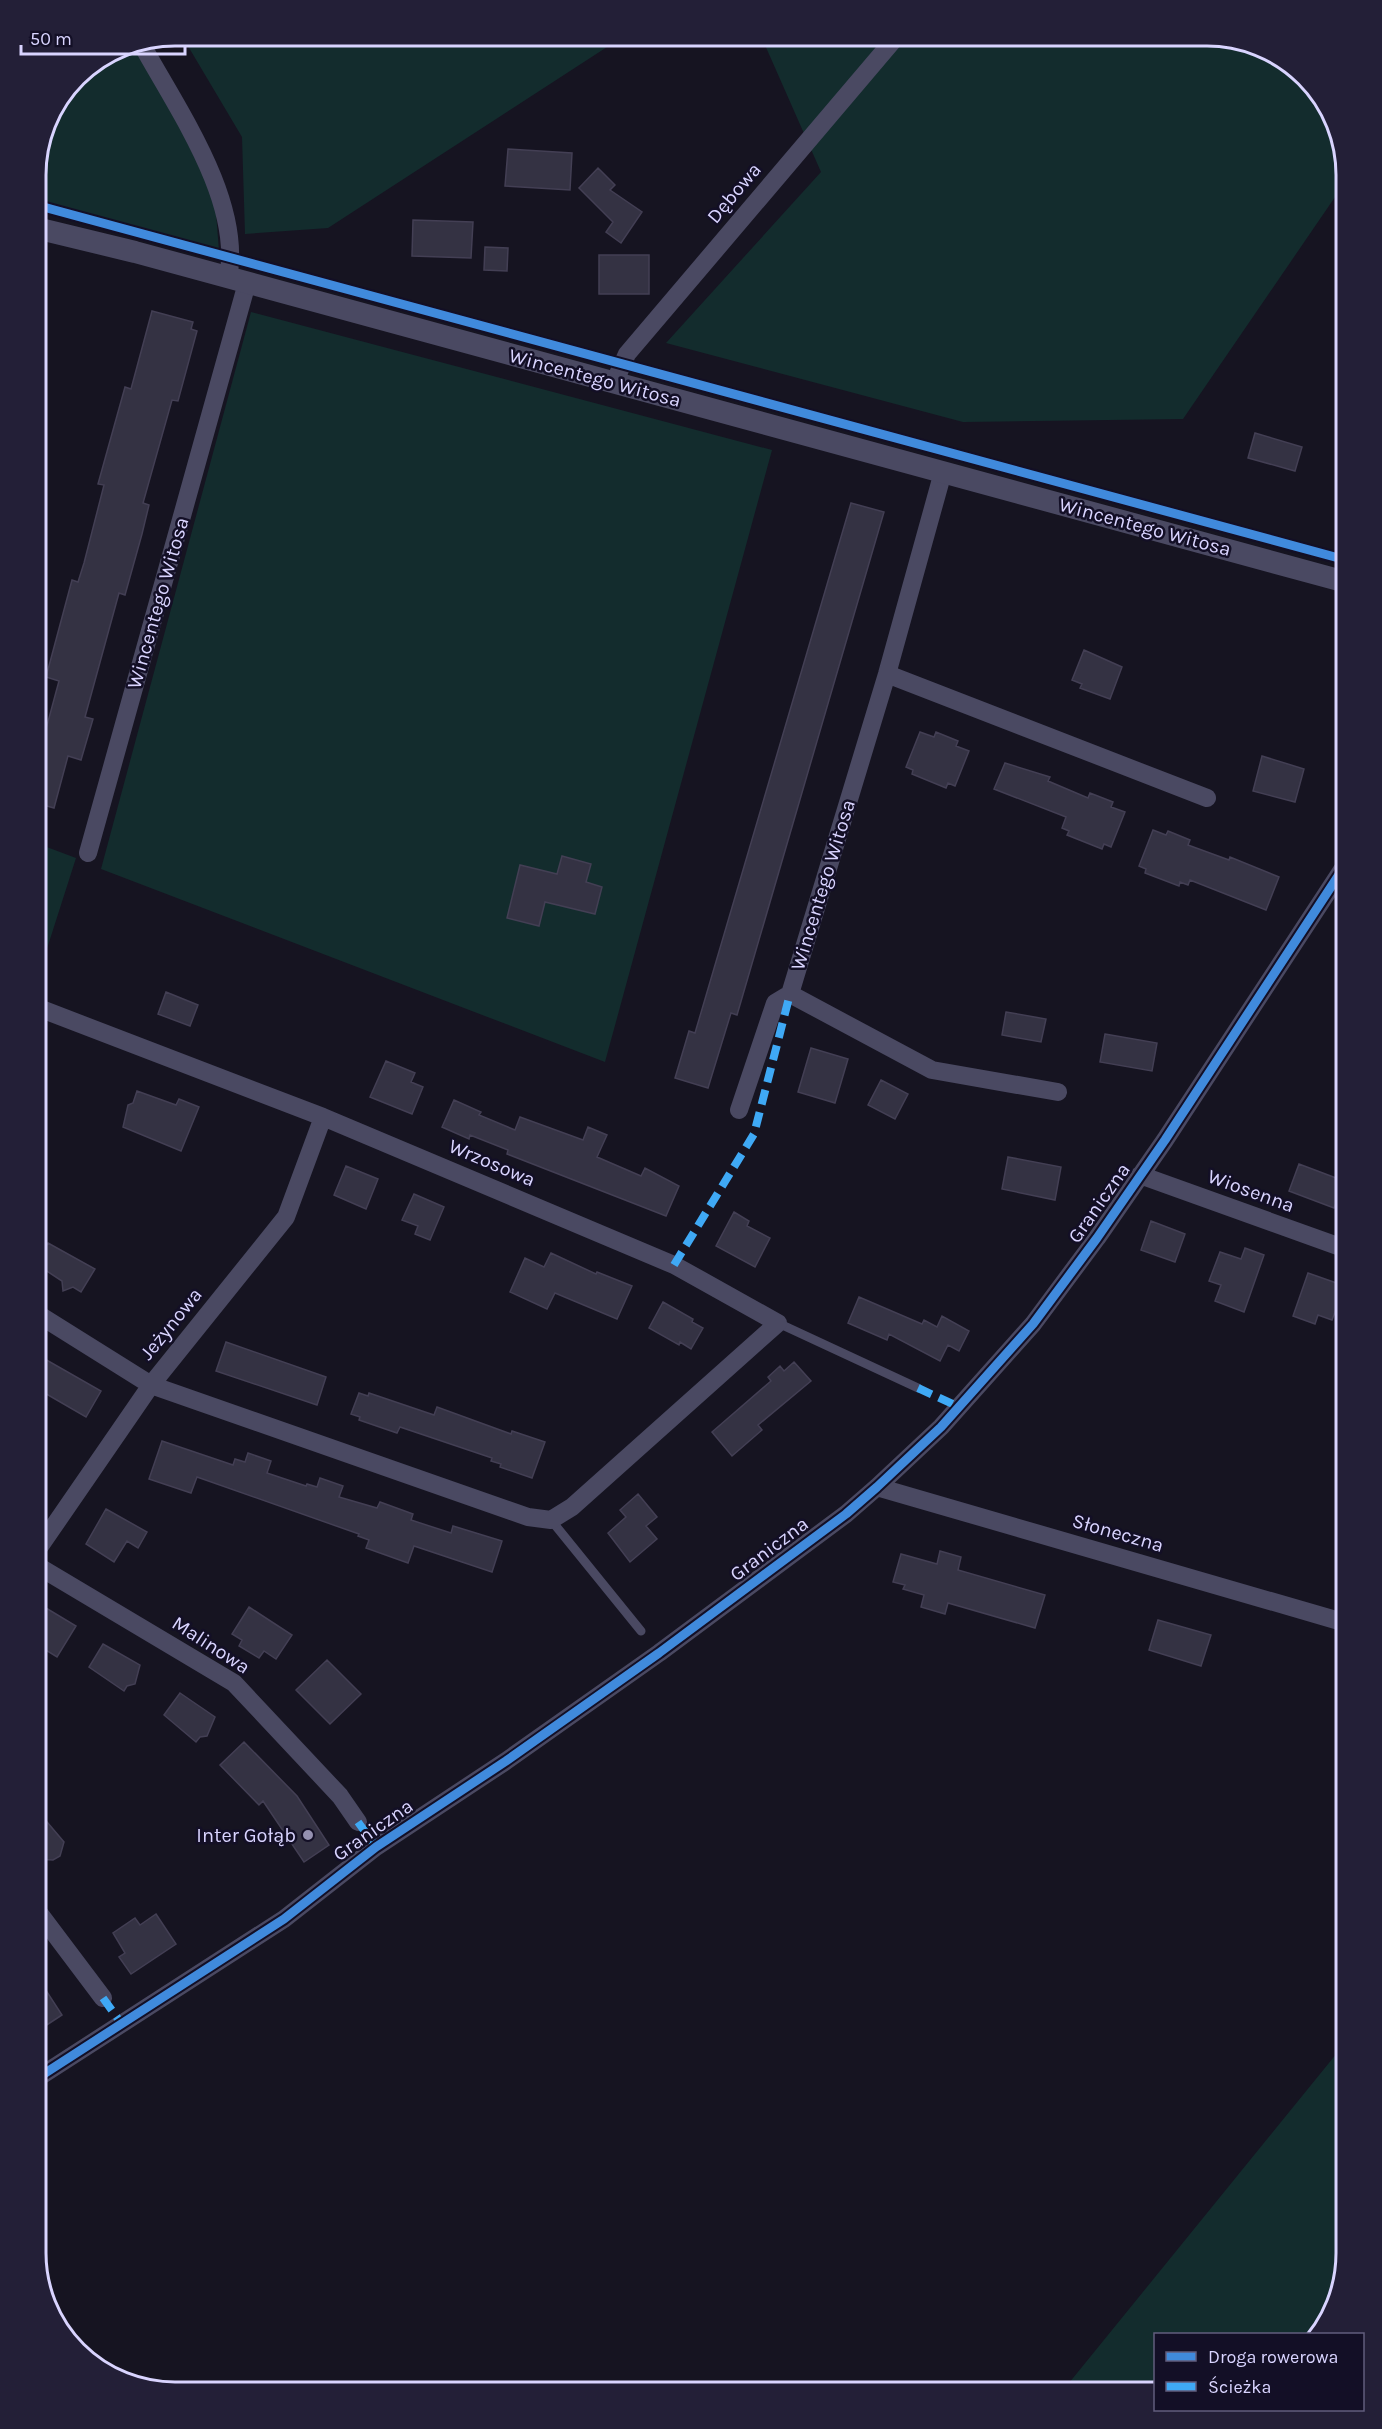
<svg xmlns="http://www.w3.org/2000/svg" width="1382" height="2429" font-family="Karla,sans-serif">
  <rect width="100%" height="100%" fill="#161421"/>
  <!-- green -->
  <path fill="#132c2d" d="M182,36H624L328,228L245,234L242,137Z
    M761,36H1216L1284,60L1332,114L1346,181L1183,419L963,422L666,343L821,172Z
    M144,42L213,175L219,251L36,200C36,175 36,146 47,122C63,83 103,50 144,42Z
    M251,312L772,450L605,1062L101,869Z
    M36,843L76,858L36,983Z
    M1346,2042V2254L1323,2331L1318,2334H1156L1155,2393H1066L1069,2383Z"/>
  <!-- building -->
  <path fill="#343243" stroke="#433f54" stroke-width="1.5" d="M508,149L572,153L570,190L505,186Z
    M598,168L615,185L610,190L642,212L621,243L606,232L613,222L579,188Z
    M413,220L473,222L471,258L412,256Z
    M485,247L508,248L507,271L484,270Z
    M599,255H649V294H599Z
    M152,311L193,322L191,329L197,331L178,401L172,400L143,503L149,505L142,534L125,595L119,593L85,717L93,719L81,760L68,756L54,808L36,803V766L59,681L46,677L72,580L78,582L84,563L104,485L98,484L125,387L131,389Z
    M1255,433L1302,447L1295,471L1248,458Z
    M851,503L884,512L737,1015L731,1013L708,1088L675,1078L689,1031L695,1033Z
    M1084,650L1122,667L1110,699L1080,688L1082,684L1072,680Z
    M920,732L934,737L936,732L958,741L956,746L969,751L955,786L948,783L946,788L912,774L913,770L906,767Z
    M1262,756L1304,769L1295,802L1253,791Z
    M1005,763L1050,777L1048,781L1088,798L1090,793L1113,802L1111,807L1125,812L1111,847L1104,844L1102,849L1067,835L1069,831L1062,828L1066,817L994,789Z
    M1153,830L1166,835L1168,831L1190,840L1188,845L1229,860L1230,857L1279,877L1266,910L1190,880L1188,885L1180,882L1179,886L1145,873L1146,869L1139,866Z
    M562,856L591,864L586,882L602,887L595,914L545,902L539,926L507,918L520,865L557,874Z
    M166,992L198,1005L190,1026L158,1014Z
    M1006,1012L1046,1019L1041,1042L1002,1035Z
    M1105,1034L1157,1043L1152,1071L1100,1062Z
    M811,1048L848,1059L835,1103L798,1092Z
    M386,1061L415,1073L411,1082L423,1087L412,1114L370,1097Z
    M881,1080L908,1094L895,1119L868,1105Z
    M137,1091L176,1105L179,1099L199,1107L181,1151L123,1127L128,1105L133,1103Z
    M454,1100L481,1112L479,1115L515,1130L520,1117L583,1140L588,1127L607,1135L597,1157L641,1176L645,1168L679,1186L666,1216L507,1154L508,1150L470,1135L469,1139L442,1127Z
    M1008,1157L1061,1167L1055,1200L1002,1189Z
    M1299,1164L1344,1181L1334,1208L1289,1191Z
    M346,1166L378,1179L366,1209L334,1195Z
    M414,1194L444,1207L430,1240L415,1234L418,1226L402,1220Z
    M734,1212L749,1221L747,1226L770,1238L755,1267L716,1246Z
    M1151,1221L1185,1234L1175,1262L1141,1250Z
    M48,1243L95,1269L81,1292L73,1287L63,1291L62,1281L36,1264Z
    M1245,1248L1264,1255L1244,1312L1215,1301L1221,1285L1209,1281L1220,1252L1241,1259Z
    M551,1253L596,1274L597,1272L632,1286L617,1319L555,1293L547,1309L510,1292L525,1258L544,1267Z
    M1308,1273L1345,1286L1332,1320L1318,1315L1315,1324L1293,1316Z
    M859,1297L922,1324L924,1320L937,1327L942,1316L969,1331L959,1351L948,1345L940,1361L889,1334L887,1340L848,1323Z
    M663,1302L693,1319L692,1322L703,1328L691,1349L680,1342L679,1345L649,1328Z
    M226,1342L326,1377L317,1405L216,1371Z
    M43,1358L101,1391L86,1417L36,1388V1370Z
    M794,1362L811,1381L758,1425L762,1430L732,1456L712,1432L771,1381L768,1377L780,1366L784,1371Z
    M359,1393L368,1396L369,1393L434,1415L437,1407L511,1434L512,1431L545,1442L532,1478L500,1467L501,1464L491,1461L492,1458L400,1427L397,1433L359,1420L360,1417L351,1414Z
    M162,1441L233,1465L235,1459L245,1462L248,1453L271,1461L267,1473L306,1486L307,1484L317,1487L320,1478L343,1486L339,1497L377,1508L380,1502L413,1514L411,1520L451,1533L453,1526L502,1541L492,1572L414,1546L408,1563L366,1548L369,1540L358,1536L359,1534L197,1477L191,1493L149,1479Z
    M638,1494L657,1517L646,1526L657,1539L630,1562L608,1533L626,1517L620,1510Z
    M106,1509L147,1532L138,1548L127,1541L114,1562L86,1544Z
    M940,1551L961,1557L958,1570L1045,1595L1035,1628L948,1603L945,1614L921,1607L924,1595L903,1589L905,1585L893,1582L901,1554L937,1564Z
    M36,1602L76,1626L57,1657L36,1644Z
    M249,1607L292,1635L276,1659L264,1651L259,1658L239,1646L242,1640L232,1634Z
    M1158,1620L1211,1635L1201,1666L1149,1650Z
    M103,1644L140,1665L135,1684L127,1686L124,1691L89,1667Z
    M327,1660L361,1694L330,1724L296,1690Z
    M180,1693L215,1717L207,1736L200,1737L196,1742L164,1715Z
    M244,1742L297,1796L329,1845L304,1862L263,1801L259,1805L220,1765Z
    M36,1809L64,1842L60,1856L53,1860L36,1859Z
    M156,1914L176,1944L131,1974L119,1957L125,1953L113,1933L135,1918L140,1925Z
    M36,1975L62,2015L36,2032Z"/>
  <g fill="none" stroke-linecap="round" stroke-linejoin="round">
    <!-- service -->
    <path stroke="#4a4962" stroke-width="9" d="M778,1323L918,1388
      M551,1520L641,1631"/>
    <!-- minor -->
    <path stroke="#4a4962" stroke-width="18" d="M141,43C177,109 243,201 228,278
      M614,383L627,354L897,36
      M887,674L1207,798
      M88,853L247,283
      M790,994L932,1070L1058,1092
      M739,1110L775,1003L790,994L887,674L943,472
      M1140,1175L1346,1249
      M36,1313L151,1385L528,1517L551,1520L572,1507L778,1323L674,1265L323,1117L36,1007
      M877,1487L1346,1623
      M36,1552L151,1385L286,1217L323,1117
      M36,1565L234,1683L340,1796L358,1822
      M36,1909L103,1998
      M36,2079L284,1919L376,1847L506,1761L659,1653L846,1514L877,1487L941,1427L1033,1324L1097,1238L1165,1140L1346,864"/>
    <!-- tertiary -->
    <path stroke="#4a4962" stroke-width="22" d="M36,228L135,252L1346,582"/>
    <!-- quiet -->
    <path stroke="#3fa9f5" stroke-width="8" stroke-dasharray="15 8" stroke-linecap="butt" d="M674,1265L754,1134L790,994
      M918,1388L959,1407
      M358,1822L376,1847
      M103,1998L121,2023"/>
    <!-- cycleway casing -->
    <g stroke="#130f26" stroke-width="13">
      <path id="cycleway" d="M36,205L1346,560
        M36,2079L284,1919L376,1847L506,1761L659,1653L846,1514L877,1487L941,1427L1033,1324L1097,1238L1165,1140L1346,864"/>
    </g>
    <!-- cycleway -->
    <use href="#cycleway" stroke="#408adc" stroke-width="9"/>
  </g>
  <!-- markers -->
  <circle fill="#9591b1" stroke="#130f26" stroke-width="2" cx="308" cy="1835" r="6"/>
  <g text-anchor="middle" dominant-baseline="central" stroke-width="5" stroke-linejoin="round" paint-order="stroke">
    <!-- street labels -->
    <g font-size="20" fill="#d9d4ff" stroke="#130f26">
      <text transform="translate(734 193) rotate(-50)">Dębowa</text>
      <text transform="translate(595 378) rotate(15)">Wincentego Witosa</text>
      <text transform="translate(1145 527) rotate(15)">Wincentego Witosa</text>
      <text transform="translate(158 603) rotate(-74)">Wincentego Witosa</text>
      <text transform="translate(823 885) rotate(-73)">Wincentego Witosa</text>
      <text transform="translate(492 1163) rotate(23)">Wrzosowa</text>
      <text transform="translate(1251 1191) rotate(20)">Wiosenna</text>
      <text transform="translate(1099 1203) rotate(-55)">Graniczna</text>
      <text transform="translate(171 1324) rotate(-51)">Jeżynowa</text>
      <text transform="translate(1118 1533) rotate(16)">Słoneczna</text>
      <text transform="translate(769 1549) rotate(-37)">Graniczna</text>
      <text transform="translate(211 1645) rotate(33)">Malinowa</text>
      <text transform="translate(373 1830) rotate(-35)">Graniczna</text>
    </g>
    <!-- poi labels -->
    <g font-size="20" fill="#d9d4ff" stroke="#130f26" text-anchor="end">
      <text x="296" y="1835">Inter Gołąb</text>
    </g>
  </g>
  <!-- crop -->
  <path d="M0 0H1382V2429H0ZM175 46H1207A129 129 0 0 1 1336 175V2253A129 129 0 0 1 1207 2382H175A129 129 0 0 1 46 2253V175A129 129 0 0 1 175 46Z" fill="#231f37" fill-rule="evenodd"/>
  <path fill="none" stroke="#d9d4ff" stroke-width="3" d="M175 46H1207A129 129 0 0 1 1336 175V2253A129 129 0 0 1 1207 2382H175A129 129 0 0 1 46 2253V175A129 129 0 0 1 175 46Z"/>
  <!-- legend -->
  <rect x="1154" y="2333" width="210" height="78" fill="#130f26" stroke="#625e7d" stroke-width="1.5"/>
  <rect x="1166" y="2352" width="30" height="9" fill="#408adc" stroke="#625e7d" stroke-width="1.5"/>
  <text x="1208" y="2363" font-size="18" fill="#d9d4ff">Droga rowerowa</text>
  <rect x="1166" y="2382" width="30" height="9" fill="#3fa9f5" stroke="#625e7d" stroke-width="1.5"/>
  <text x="1208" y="2393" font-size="18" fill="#d9d4ff">Ścieżka</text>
  <!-- scale -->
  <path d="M21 45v9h164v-9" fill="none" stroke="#d9d4ff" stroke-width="3"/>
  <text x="30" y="45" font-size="18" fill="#d9d4ff" stroke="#130f26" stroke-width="4.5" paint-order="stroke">50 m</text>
</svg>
